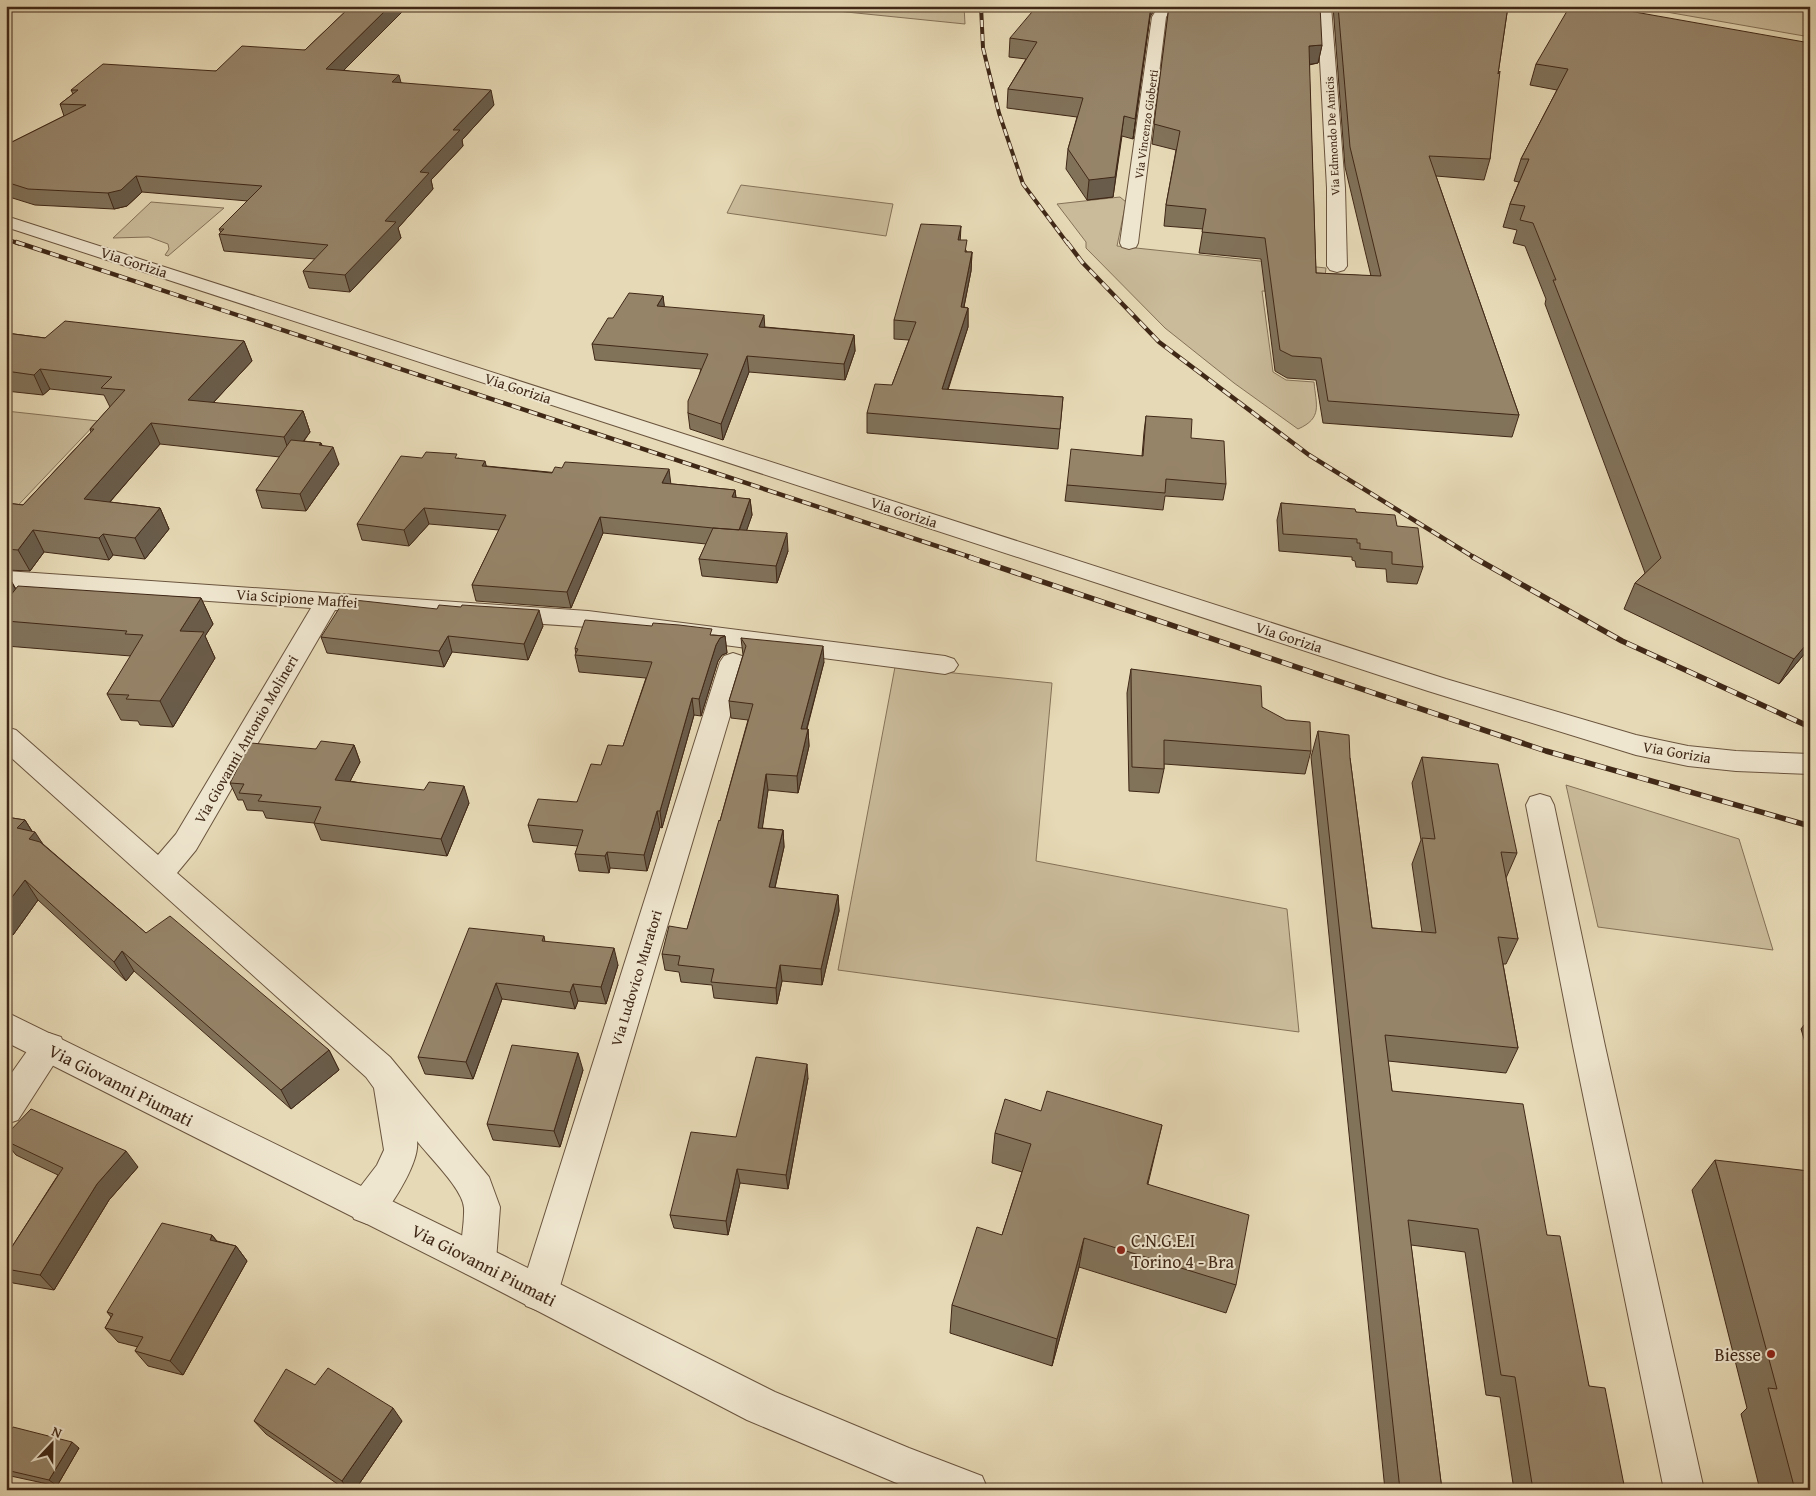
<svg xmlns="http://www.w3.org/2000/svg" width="1816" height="1496" font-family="'Gentium Book Plus',serif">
  <rect width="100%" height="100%" fill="#e6d9b5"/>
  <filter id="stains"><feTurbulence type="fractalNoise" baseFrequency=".004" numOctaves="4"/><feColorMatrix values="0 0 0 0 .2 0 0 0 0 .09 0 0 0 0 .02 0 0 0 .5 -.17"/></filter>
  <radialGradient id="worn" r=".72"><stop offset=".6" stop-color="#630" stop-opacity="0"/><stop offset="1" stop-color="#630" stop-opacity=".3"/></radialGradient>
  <!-- green -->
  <path fill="#cabb9a" stroke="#857258" d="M787,6H964L965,24Z
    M1632,6H1791L1810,12V37Z
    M741,185L893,204L886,236L727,213Z
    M1120,197L1126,202L1117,246L1326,268L1323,293L1262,291L1273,372L1286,380L1314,382C1316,405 1323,418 1298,429L1234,383L1165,328L1086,248V242L1057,204Z
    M151,202L224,208L168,256L165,255L169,249L168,244L149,237L113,238Z
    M6,411L98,421L6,518Z
    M895,667L1052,683L1036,861L1287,909L1299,1032L838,970Z
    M1566,785L1739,839L1773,950L1598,927Z"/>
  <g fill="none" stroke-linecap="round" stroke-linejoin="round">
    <!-- minor casing -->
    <g stroke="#6a543e" stroke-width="2">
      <path id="minor" d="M1159,6H1173L1166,17L1138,243L1136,247L1129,249L1122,247L1120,243L1152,17Z
        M1317,6H1331L1345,188L1347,266L1344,270L1337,272L1330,270L1327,266V188Z
        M6,216L1446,679L1636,735L1688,746L1736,751L1810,754V774L1736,771L1688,766L1636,755L1428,691L6,227Z
        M6,571L588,611L945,656L954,659L958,665L954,671L945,674L588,627L335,610L196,850L177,873L390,1057L489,1177L500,1207L496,1261L491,1273L478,1278L465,1273C456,1252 465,1231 464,1208C463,1189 429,1157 417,1141C420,1161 394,1202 381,1217C378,1220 372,1222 367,1224L354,1219L349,1207L354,1195L377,1165L384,1150L374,1088L366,1077L6,753V727L16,730L158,855L176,834L311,608L6,587Z
        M733,653L742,656L746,662L558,1293L552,1306L539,1311L526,1306L520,1293L720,662L724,656Z
        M1540,794L1550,797L1554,805L1605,1046L1704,1490H1664L1573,1046L1526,805L1530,797Z
        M49,1033L61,1037L65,1047L18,1120L6,1124V1081L37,1037Z"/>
    </g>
    <!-- tertiary casing -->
    <g stroke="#6a543e" stroke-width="2">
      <path id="tertiary" d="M6,1012L506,1257L775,1392L909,1448L982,1476L988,1490H913L747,1420L480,1281L6,1042Z"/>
    </g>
    <!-- minor -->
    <use href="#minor" fill="#efe6cf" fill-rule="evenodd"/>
    <!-- tertiary -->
    <use href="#tertiary" fill="#efe6cf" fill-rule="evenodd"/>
    <!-- rail-far2 casing -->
    <g stroke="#402817" stroke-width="4">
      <path id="rail-far2" d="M981,6L983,48L999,113L1023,184L1068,244
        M6,239L20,244"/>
    </g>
    <!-- rail-far1 casing -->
    <g stroke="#402817" stroke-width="4.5">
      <path id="rail-far1" d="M16,242L973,558
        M1067,242L1082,262L1159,342L1309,455L1475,558"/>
    </g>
    <!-- rail casing -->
    <g stroke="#402817" stroke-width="5.5">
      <path id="rail" d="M969,557L1546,751L1810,826
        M1473,557L1622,641L1810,727"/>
    </g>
    <!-- rail-far2 -->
    <use href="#rail-far2" stroke="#efe6cf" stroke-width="2.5" stroke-dasharray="7" stroke-linecap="butt"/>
    <!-- rail-far1 -->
    <use href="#rail-far1" stroke="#efe6cf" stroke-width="3" stroke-dasharray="9" stroke-linecap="butt"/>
    <!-- rail -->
    <use href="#rail" stroke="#efe6cf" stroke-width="4" stroke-dasharray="11" stroke-linecap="butt"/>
  </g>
  <!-- wall -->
  <path fill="#81725a" stroke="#402817" d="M296,6H408L344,70L401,83L494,105L462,140L463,146L431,180L433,189L398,228L401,238L350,292L309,288L303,271L315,259L224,251L219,234L221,233L219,229L248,201L142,192L127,206L114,209L35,205L6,196V145L64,116L60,104L73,94L71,90L216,71L305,50L346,11L297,8Z
    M1169,6L1322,45L1318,63L1309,65L1316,273L1371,276L1345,167L1333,6H1508L1498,74L1490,159L1484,180L1436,176L1519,415L1512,437L1323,423L1316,380L1287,378L1275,371L1261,259L1199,253L1203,229L1164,226L1166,205L1176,150L1152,144Z
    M1150,17L1133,139L1122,136L1113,197L1087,200L1066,169L1068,149L1077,117L1007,108L1008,89L1026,59L1009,57L1010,38Z
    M1810,43V653L1806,652L1779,684L1624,609L1635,583L1645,573L1545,304L1546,299L1525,246L1513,243L1517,230L1503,227L1510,204L1519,182L1514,181L1521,159L1557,90L1530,85L1536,64Z
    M960,240L967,252H972L971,271L964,307L968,308V327L948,390L1063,397L1058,449L867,433V413L892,385L909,340L894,339V320Z
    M663,296L664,307L765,327L854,335L855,351L845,380L749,372L723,440L690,429L688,413L701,369L595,360L592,344L613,318Z
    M6,333L45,338L244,341L252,361L213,403L303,411L310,432L304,441L321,443L322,445L339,464L306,511L262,508L256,490L280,457L160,444L110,502L160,508L169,529L145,559L113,555L109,560L44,552L30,571L6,570V503L23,505L91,432L90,429L110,407L104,395L50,389L43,395L6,391Z
    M1146,416L1191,438L1226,484L1223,500L1165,496L1163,510L1065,501L1067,485L1142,456L1144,432Z
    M458,458L486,466L735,490L736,498L750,499L752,515L746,531L788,551L777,583L702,576L699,559L706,544L603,533L571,608L476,601L472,585L499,530L429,524L409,546L362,540L357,524Z
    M1281,503L1356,512L1397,526L1423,567L1417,584L1387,582L1386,569L1356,567L1355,561L1352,560V557L1279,551L1277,520Z
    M6,572L16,589L201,598L213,624L205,636L215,658L173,727L140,725L138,721L121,720L107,694L131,656L6,646Z
    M543,626L528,660L452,652L444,667L327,653L321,637Z
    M713,635L725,636L727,653L722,655L718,661L701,716L694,715L662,828L660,827L647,871L610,868L609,873L579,871L575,854L578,846L533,842L528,825L577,802L601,765L623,746L646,678L579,672L575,655L576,654L575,648Z
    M741,638L824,662L807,729H808L809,746L798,793L768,790L762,828L783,830L784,847L775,888L838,895L839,911L822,985L782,981L777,1004L714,998L712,985L681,982L679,972L665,970L662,954L687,929L720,821L748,720L731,718L729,701L743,655Z
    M1131,669L1262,707L1311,751L1305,774L1164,764V769L1159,793L1129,791L1127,693Z
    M1318,731L1350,758L1372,928L1422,932L1412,864L1421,840L1412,783L1422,757L1517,853L1506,878L1518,939L1506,964H1503L1518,1048L1506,1073L1388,1061L1392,1091L1547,1235L1589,1386L1625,1490H1514L1500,1397L1486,1395L1465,1252L1411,1245L1442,1490H1385L1311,757Z
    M354,745L360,762L350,781L469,803L447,856L321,840L314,823L266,818L263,811L247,810L243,800H238L230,783L316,749Z
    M6,817L25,820L32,831L43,844L146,933L329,1050L339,1070L291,1109L134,971L126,981L38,900L13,935L6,934Z
    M544,936L545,942L618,965L606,1004L578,1001L575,1009L502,999L473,1079L425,1074L418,1057Z
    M1810,1017V1058L1801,1029Z
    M583,1070L560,1147L493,1140L487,1124Z
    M808,1078L788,1189L740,1183L728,1235L674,1228L670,1215L736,1137Z
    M1041,1111L1162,1125L1148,1184L1236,1285L1226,1313L1079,1267L1052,1366L950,1333L952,1305L1002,1235L1022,1172L992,1163L995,1133Z
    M6,1135L138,1167L109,1200L54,1290L13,1283L6,1276V1256L58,1175L16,1155L6,1143Z
    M1715,1160L1810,1490H1760L1741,1414L1747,1408L1692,1190Z
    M212,1235L217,1241L236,1246L247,1261L183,1375L148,1366L135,1351L138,1347L118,1342L105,1328L111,1317L107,1312Z
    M254,1421H402L355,1490H346L266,1434Z
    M6,1437L79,1448L57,1486L6,1475Z"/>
  <!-- shaded-wall -->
  <path fill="#695c4a" stroke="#402817" d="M390,6H408L330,84L326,69Z
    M1151,6H1157L1150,17L1133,139Z
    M1322,45L1318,63L1305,65L1309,46Z
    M399,75L403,90L392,82Z
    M491,90L494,105L462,140L463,146L431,180L433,189L398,228L401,238L350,292L345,275L420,172L453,130Z
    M1124,116L1113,197L1087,200L1089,180Z
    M136,176L142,192L127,206L114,209L108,193Z
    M961,226L960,245L958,240Z
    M972,252L971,271L960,326L961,307Z
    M663,296L665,311L657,306Z
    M968,308V327L941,409L942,389Z
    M764,315L765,330L759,327Z
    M854,335L855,351L845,380L844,364Z
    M244,341L252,361L196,421L188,400Z
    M747,356L749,372L723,440L721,424Z
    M40,369L50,389L43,395L34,375Z
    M303,411L310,432L291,458L284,437Z
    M151,423L160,444L94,520L84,499Z
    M321,443L326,457L333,447L339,464L306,511L300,494Z
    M485,461L489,477L482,466Z
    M669,469L671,485L662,483Z
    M735,490L737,506L732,497Z
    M750,499L752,515L741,547L739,531Z
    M160,508L169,529L145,559L135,538Z
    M424,508L429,524L409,546L404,530Z
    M600,517L603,533L571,608L567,592Z
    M33,530L44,552L30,571L18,550Z
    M787,533L788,551L777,583L776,566Z
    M103,534L113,555L109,560L99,538Z
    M6,572L16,590L6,603Z
    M201,598L213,624L205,636L215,658L173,727L160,701L180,631Z
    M539,610L543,626L528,660L524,644Z
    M448,636L452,652L444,667L439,651Z
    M725,636L727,653L722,655L718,661L701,716L699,699L716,645L720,638Z
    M1810,640V647L1806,652L1779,684L1794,659Z
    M823,646L824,662L802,746L801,729Z
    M692,698L694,715L662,828L660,811Z
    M808,729L809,746L798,793L797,776Z
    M354,745L360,762L342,797L335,780Z
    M766,774L768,790L760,844L758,828Z
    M464,786L469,803L447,856L441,839Z
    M657,811L660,827L647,871L644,855Z
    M25,820L33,833L35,832L48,852L41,860L17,828Z
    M783,830L784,847L771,904L769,887Z
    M607,852L610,868L609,873L605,856Z
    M25,880L38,900L13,935L6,925V905Z
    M838,895L839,911L822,985L821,969Z
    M614,948L618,965L606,1004L601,987Z
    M122,951L134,971L126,981L114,962Z
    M780,965L782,981L777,1004L776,988Z
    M496,983L502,999L473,1079L466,1062Z
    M573,984L578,1001L575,1009L570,992Z
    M329,1050L339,1070L291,1109L281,1090Z
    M578,1053L583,1070L560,1147L554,1131Z
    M807,1064L808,1078L788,1189L786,1175Z
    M126,1151L138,1167L109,1200L54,1290L40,1275L97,1184Z
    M737,1169L740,1183L728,1235L726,1221Z
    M212,1235L223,1250L210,1240Z
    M1084,1238L1079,1267L1052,1366L1057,1339Z
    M236,1246L247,1261L183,1375L170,1361Z
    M393,1408L402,1421L355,1490H348L342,1481Z
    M72,1442L79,1448L57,1486L49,1480Z"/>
  <!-- building -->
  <path fill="#968469" stroke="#402817" d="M351,6H390L326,69L399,75L392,82L491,90L453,130H460L420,172L429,173L385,221L396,222L345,275L303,271L328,245L219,234L224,229H219L262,186L136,176L121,190L108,193L28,189L6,182V145L86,105L60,104L78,90H71L103,64L216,71L242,46L305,50Z
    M1037,6H1151L1135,119L1124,116L1115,177L1089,180L1068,149L1083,98L1008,89L1037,42L1010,38Z
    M1169,6H1320L1322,45L1309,46L1316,273L1381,276L1350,147L1338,6H1508L1498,74L1500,71L1490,159L1429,156L1519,415L1328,401L1321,358L1292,356L1280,350L1265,238L1202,232L1206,209L1166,205L1180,131L1154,124Z
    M1570,6H1601L1810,43V640L1794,659L1635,583L1661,558L1553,280H1556L1533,223L1520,220L1525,206L1510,204L1529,159H1521L1568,69L1536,64Z
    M921,224L961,226L958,240H967L965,252H972L961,307L968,308L942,389L1063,397L1060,429L867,413L875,384L892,385L916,322L894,320Z
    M629,293L663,296L657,306L764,315L759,327L854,335L844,364L747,356L721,424L688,413V401L708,354L592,344L608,318H613Z
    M65,321L244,341L188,400L303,411L284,437L151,423L84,499L160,508L135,538L103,534L99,538L33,530L18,550L6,549V503L23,505L94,429H90L125,390L101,388L112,377L40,369L34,375L6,371V333L45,338Z
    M1146,416L1192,419L1191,438L1224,441L1226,484L1166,479L1165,493L1067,485L1071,449L1143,456Z
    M291,440L321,443L319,445L333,447L300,494L256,490Z
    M426,452L457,454L455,458L485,461L482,466L552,473L555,467L562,468L565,462L669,469L662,483L735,490L732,497L750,499L739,530L713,528L600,517L567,592L472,585L506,515L424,508L404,530L357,524L401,456L422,458Z
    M1281,503L1355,509L1356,512L1395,515L1397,526L1418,528L1423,567L1392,564V552L1360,549V543H1357V539L1283,534Z
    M713,528L787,533L776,566L699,559Z
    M18,586L201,598L180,631L204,632L160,701L126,699L129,695L107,694L143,635L125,634L127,631L6,621V601Z
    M345,599L437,609L439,605L461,607L462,605L539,610L524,644L448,636L439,651L321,637Z
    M585,620L652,626L653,623L679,625L712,629L710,635L725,636L720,638L716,645L699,699L692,698L660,811H657L644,855L607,852L605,856L575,854L583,830L528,825L538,799L577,802L591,764L601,765L608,745L623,746L652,662L575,655L578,649L575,648Z
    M741,638L823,646L801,729H808L797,776L766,774L758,828L783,830L769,887L838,895L821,969L780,965L776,988L711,982L714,969L678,965L680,956L662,954L669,926L687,929L719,820L720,821L753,704L729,701L746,646Z
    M1131,669L1261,686L1262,707L1286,720L1310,722L1311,751L1164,740V769L1132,767Z
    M1318,731L1349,735L1350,758L1372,928L1436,933L1422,838L1435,839L1422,757L1498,764L1517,853L1501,852L1518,939L1498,937L1518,1048L1385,1035L1392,1091L1523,1104L1547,1235L1560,1236L1589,1386L1605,1388L1625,1490H1533L1515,1377L1501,1375L1478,1229L1408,1220L1442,1490H1400Z
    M321,741L354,745L335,780L424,790L429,782L464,786L441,839L314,823L321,807L258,801L262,795L239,793L244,784L230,783L251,743L316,749Z
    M6,817L25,820L17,828L35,832L29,839L40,842L146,933L170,916L329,1050L281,1090L122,951L114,962L25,880L6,905Z
    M469,928L544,936L542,941L614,948L601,987L573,984L570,992L496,983L466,1062L418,1057Z
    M512,1045L578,1053L554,1131L487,1124Z
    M756,1057L807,1064L786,1175L737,1169L726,1221L670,1215L691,1132L736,1137Z
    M1047,1091L1162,1125L1147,1184L1249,1215L1236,1285L1084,1238L1057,1339L952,1305L977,1227L1002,1235L1031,1144L995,1133L1005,1099L1041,1111Z
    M31,1109L126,1151L97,1184L40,1275L6,1269V1256L63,1168L6,1141V1135Z
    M1715,1160L1809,1171L1810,1174V1490H1795L1768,1388L1777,1389Z
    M162,1223L212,1235L210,1240L236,1246L170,1361L135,1351L143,1337L105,1328L113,1314L107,1312Z
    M328,1368L393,1408L342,1481L254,1421L286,1369L315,1385Z
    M13,1427L72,1442L49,1480L6,1470V1437Z"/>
  <!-- markers -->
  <g fill="#8f2418" stroke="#efe6cf" stroke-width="2">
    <circle cx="1121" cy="1250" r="5"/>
    <circle cx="1771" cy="1354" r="5"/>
  </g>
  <g text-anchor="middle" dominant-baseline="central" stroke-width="4" stroke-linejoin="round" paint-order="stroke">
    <!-- far-street labels -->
    <g font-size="12" fill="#402817" stroke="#efe6cf">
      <text transform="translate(1146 124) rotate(-82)">Via Vincenzo Gioberti</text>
      <text transform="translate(1332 136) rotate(-93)">Via Edmondo De Amicis</text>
    </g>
    <!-- street labels -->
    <g font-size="15" fill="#402817" stroke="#efe6cf">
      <text transform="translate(134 262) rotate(18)">Via Gorizia</text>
      <text transform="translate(518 388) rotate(18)">Via Gorizia</text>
      <text transform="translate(904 512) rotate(18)">Via Gorizia</text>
      <text transform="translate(297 598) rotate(4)">Via Scipione Maffei</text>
      <text transform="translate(1289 637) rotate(18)">Via Gorizia</text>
      <text transform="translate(246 739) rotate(-60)">Via Giovanni Antonio Molineri</text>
      <text transform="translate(1677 752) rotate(10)">Via Gorizia</text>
      <text transform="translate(636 978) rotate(-73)">Via Ludovico Muratori</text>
    </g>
    <!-- near-street labels -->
    <g font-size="18" fill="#402817" stroke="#efe6cf">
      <text transform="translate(121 1085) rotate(27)">Via Giovanni Piumati</text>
      <text transform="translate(484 1265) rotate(27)">Via Giovanni Piumati</text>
    </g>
    <!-- near-poi labels -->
    <g font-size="18" fill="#402817" stroke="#efe6cf" text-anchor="start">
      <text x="1131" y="1240">C.N.G.E.I<tspan x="1131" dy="21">Torino 4 - Bra</tspan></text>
      <text x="1761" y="1354" text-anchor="end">Biesse</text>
    </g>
  </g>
  <!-- margin -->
  <rect width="1816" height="1496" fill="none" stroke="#e6d9b5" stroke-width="25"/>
  <rect x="8" y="8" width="1801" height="1481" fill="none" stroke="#402817" stroke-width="2.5"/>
  <rect x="12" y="12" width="1791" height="1471" fill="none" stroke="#402817"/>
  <!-- north arrow -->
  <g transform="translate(52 1444) rotate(22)" stroke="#efe6cf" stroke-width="4" paint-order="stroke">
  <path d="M0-4L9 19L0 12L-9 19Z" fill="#402817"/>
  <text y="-8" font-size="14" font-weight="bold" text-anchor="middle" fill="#402817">N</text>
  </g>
  <rect width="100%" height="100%" filter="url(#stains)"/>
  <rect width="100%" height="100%" fill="url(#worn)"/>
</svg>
